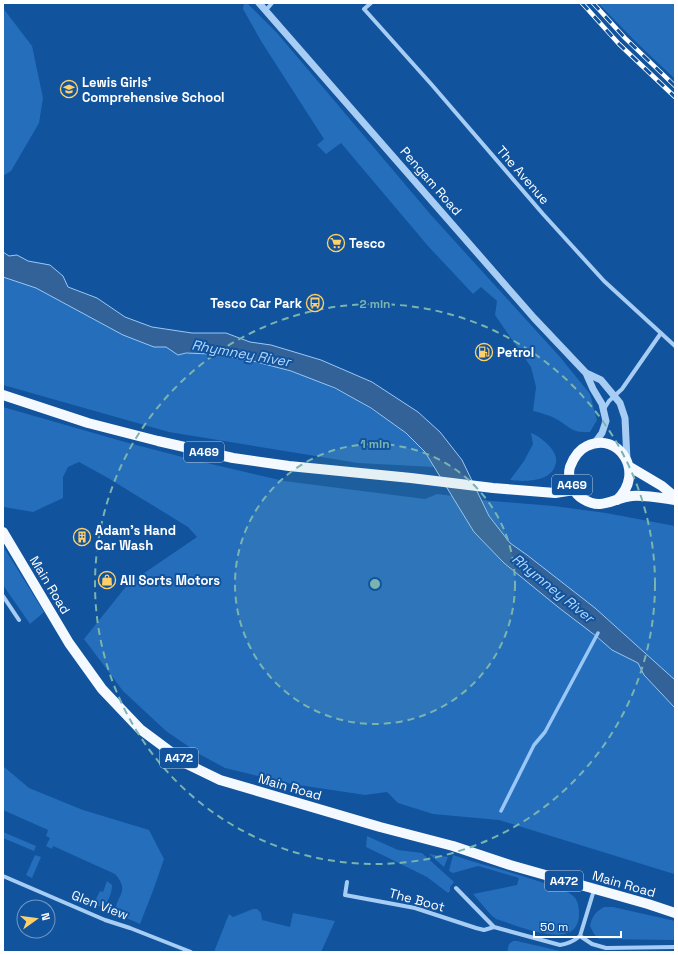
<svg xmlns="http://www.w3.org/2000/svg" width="678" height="955" font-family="'Space Grotesk',sans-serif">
  <rect width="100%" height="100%" fill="#11539d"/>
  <!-- green -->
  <path fill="#246ebb" d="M244,3L248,4L277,33L431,215L560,357L590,394L597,420L590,432C572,433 571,428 558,420C550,415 541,413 533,411L536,387L531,367L495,315L497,301L481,287L473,294L428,246L341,143L326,154L317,145L324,139L261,41L243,9Z
    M598,3H675V79L637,43Z
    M3,8L32,46L43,98L39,123L11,171L3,176Z
    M3,277L36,288L123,335L154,347H166L178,355C197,350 216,355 235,358C291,368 339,386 386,419C400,429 415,439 426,452C429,457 432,462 435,467L358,463L169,432L3,385Z
    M3,407L125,442L190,459L284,481L425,499L437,494L453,496L474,532L612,650L638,663L644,675L675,708L674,874L499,820L433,814L398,803L387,792L365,795L292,784L225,768L201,755L166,731L123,691L84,639L128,584L197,537L188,527L108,478L79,462L68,467L63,477V498L33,512L4,507Z
    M531,433C539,436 546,442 551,448C555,453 558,459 555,466C550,482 524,482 510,480L524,461L533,444Z
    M481,500L554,506L606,513L675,526V680L595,608L527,555L510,543L489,516Z
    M3,546L44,612L30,624L3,585Z
    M3,766L29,788L83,810L149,830L164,859L154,888L140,924L117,914C111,898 133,894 115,874L53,846L52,849L46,846L50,838L46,836L48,830L3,810Z
    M3,832L36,846L34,851L3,838Z
    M367,836L398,850L422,853L454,882L450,887V891L448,893L427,877L366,847Z
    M429,854L448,857L444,867Z
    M35,855L41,857L32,878L26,875Z
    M453,855C482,865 512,872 541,882C551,886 563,888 572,895C578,899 579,907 579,914C579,954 516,925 496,919L491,915L473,894L517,885L519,878L478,866L453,873L449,871Z
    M107,881L112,885C112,893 108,904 101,907L81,899L82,896L95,901L100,891L103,892Z
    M604,907H613L675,921V940L599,939L594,934L590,926C592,917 595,912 604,907Z
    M253,909H257L261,913L262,920L290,927L293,913L335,921L321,952H214L229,914L233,917Z
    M513,941H517L560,951L591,952H507L509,944Z"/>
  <!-- water -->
  <path fill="#336298" stroke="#99c8f8" d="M3,252L9,256L17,255L28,261L50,265L63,276L68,287L97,298L125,317L152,327L192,333H226L250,342L271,345L321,360L372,382L418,412L440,432L462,460L489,516L510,543L527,555L595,608L675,680V708L644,675L638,663L612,650L596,636L558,607L504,563L474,532L425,452L406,433L371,408L335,388L291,371L249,360L210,354L186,353L178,355L166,347H154L123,335L36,288L3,277Z"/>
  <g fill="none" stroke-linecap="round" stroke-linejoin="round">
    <!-- stream -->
    <path stroke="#99c8f8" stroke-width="3.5" d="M501,811L534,745L545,732L598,633"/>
    <!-- minor -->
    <path stroke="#a7cdf4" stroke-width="4" d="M371,3L364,9L432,85L543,214L604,281L675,346
      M266,10L272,3
      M604,409L609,401L622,389L661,333
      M3,596L19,620
      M3,876L105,920L130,928L191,952
      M347,882L345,895L415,908L476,928L484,930L494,927
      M456,888L494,927L560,945C568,944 574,941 580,936L594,890
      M580,936L592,944L606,948L675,947"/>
    <!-- tertiary -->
    <path stroke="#a7cdf4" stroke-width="7" d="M259,3L534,318L586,373L593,389L602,404L606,421L602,433L594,444
      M586,373L601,380L620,403L625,418L627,460"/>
    <!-- primary -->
    <path stroke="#f4f9ff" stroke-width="10" d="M3,395L88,423L158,441L233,458L289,466L411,478L493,488L555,493L574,490
      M630,467L662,486L675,497
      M617,500C646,473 619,431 587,446C578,450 573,459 570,467C568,474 570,482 573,488C575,492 579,497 583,499C602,511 613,498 632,496C646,495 661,498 675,500
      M3,532L69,643L102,689L140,729L187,764L220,780L380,827L453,846L510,865L648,904L675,913"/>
    <!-- rail casing -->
    <g stroke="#fff" stroke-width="4.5">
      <path id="rail" d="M582,3L619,44L675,97
        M593,3L625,38L675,86"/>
    </g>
    <!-- rail -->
    <use href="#rail" stroke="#11539d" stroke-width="3" stroke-dasharray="9" stroke-linecap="butt"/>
  </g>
  <!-- distance rings -->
  <circle cx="375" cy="584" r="140" fill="#7bb4af" fill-opacity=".12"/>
  <g fill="none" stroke="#7bb4af" stroke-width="2" stroke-dasharray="7 5">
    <circle cx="375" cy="584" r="140"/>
    <circle cx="375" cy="584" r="280"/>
  </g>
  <!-- icons -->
  <defs>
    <g id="school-ring" transform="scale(0.9)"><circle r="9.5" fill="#11539d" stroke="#ffcf6a" stroke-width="1.5"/><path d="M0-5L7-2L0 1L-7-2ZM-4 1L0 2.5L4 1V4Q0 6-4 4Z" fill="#ffcf6a"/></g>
    <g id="supermarket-ring" transform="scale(0.9)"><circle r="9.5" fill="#11539d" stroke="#ffcf6a" stroke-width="1.5"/><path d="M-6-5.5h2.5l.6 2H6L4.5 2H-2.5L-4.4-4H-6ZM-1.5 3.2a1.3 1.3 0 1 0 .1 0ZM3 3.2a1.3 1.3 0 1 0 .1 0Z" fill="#ffcf6a"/></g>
    <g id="bus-ring" transform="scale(0.9)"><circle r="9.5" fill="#11539d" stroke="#ffcf6a" stroke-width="1.5"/><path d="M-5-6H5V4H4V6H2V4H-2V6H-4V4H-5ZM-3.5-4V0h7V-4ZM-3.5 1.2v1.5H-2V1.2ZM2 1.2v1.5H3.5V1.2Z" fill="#ffcf6a"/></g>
    <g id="fuel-ring" transform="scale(0.9)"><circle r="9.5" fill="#11539d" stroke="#ffcf6a" stroke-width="1.5"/><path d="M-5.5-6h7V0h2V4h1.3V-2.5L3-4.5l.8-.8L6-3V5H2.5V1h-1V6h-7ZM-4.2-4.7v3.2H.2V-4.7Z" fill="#ffcf6a"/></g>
    <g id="building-ring" transform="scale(0.9)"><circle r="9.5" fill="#11539d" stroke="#ffcf6a" stroke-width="1.5"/><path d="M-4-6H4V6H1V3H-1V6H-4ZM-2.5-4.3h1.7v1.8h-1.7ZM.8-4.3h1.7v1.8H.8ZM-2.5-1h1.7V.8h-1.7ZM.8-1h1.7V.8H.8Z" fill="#ffcf6a"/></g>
    <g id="shop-ring" transform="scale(0.9)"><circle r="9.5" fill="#11539d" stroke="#ffcf6a" stroke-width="1.5"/><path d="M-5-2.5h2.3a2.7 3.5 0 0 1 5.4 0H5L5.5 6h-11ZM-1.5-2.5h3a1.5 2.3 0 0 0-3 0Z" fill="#ffcf6a"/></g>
  </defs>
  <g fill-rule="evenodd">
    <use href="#school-ring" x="69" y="89"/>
    <use href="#supermarket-ring" x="336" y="243"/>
    <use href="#bus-ring" x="315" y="303"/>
    <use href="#fuel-ring" x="484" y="352"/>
    <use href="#building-ring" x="82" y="537"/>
    <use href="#shop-ring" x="107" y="580"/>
  </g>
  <g text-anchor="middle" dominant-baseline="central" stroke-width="4" stroke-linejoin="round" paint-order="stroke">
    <!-- shield labels -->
    <g fill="#11539d" stroke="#b8cbe2" stroke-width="1">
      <rect x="184" y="442" width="40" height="20" rx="3"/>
      <rect x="552" y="475" width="40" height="20" rx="3"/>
      <rect x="160" y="748" width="38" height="20" rx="3"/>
      <rect x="545" y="871" width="38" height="20" rx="3"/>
    </g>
    <g font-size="12" font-weight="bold" fill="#fff">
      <text x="204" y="452">A469</text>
      <text x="572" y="485">A469</text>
      <text x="179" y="758">A472</text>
      <text x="564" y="881">A472</text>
    </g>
    <!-- poi labels -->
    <g font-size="13" font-weight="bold" fill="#fff" stroke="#11539d" text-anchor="start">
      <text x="82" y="82">Lewis Girls'<tspan x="82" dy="15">Comprehensive School</tspan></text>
      <text x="349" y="243">Tesco</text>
      <text x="302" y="303" text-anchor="end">Tesco Car Park</text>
      <text x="497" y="352">Petrol</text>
      <text x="95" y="530">Adam's Hand<tspan x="95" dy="15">Car Wash</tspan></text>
      <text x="120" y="580">All Sorts Motors</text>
    </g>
    <!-- street labels -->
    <g font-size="13" fill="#fff" stroke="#11539d">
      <text transform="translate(523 175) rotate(49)">The Avenue</text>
      <text transform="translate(431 181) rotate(49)">Pengam Road</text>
      <text transform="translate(50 585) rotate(59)">Main Road</text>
      <text transform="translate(290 787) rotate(16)">Main Road</text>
      <text transform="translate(624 884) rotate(16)">Main Road</text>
      <text transform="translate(417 900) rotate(15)">The Boot</text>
      <text transform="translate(100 905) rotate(21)">Glen View</text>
    </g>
    <!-- water labels -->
    <g font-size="14" font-style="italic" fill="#b4d7fb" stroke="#11539d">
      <text transform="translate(241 353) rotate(10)">Rhymney River</text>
      <text transform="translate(553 588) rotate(39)">Rhymney River</text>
    </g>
  </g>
  <circle cx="375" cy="584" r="6" fill="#7bb4af" stroke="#11539d" stroke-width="2"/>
  <g font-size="12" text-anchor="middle" font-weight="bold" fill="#7bb4af" stroke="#11539d" stroke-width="4" stroke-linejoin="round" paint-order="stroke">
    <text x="375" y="308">2 min</text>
    <text x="375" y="448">1 min</text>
  </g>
  <!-- border -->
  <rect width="678" height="955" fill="none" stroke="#ffffff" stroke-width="8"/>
  <!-- north arrow -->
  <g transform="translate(36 919) rotate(76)"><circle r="19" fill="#11539d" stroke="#7098c4"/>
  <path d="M0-3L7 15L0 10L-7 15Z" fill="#ffcf6a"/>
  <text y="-6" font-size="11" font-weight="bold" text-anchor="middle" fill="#ffffff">N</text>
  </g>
  <!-- scale -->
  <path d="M534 931v6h87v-6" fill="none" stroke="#ffffff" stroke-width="2"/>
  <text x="540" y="931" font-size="12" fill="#ffffff" stroke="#11539d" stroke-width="3" paint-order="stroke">50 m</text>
</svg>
